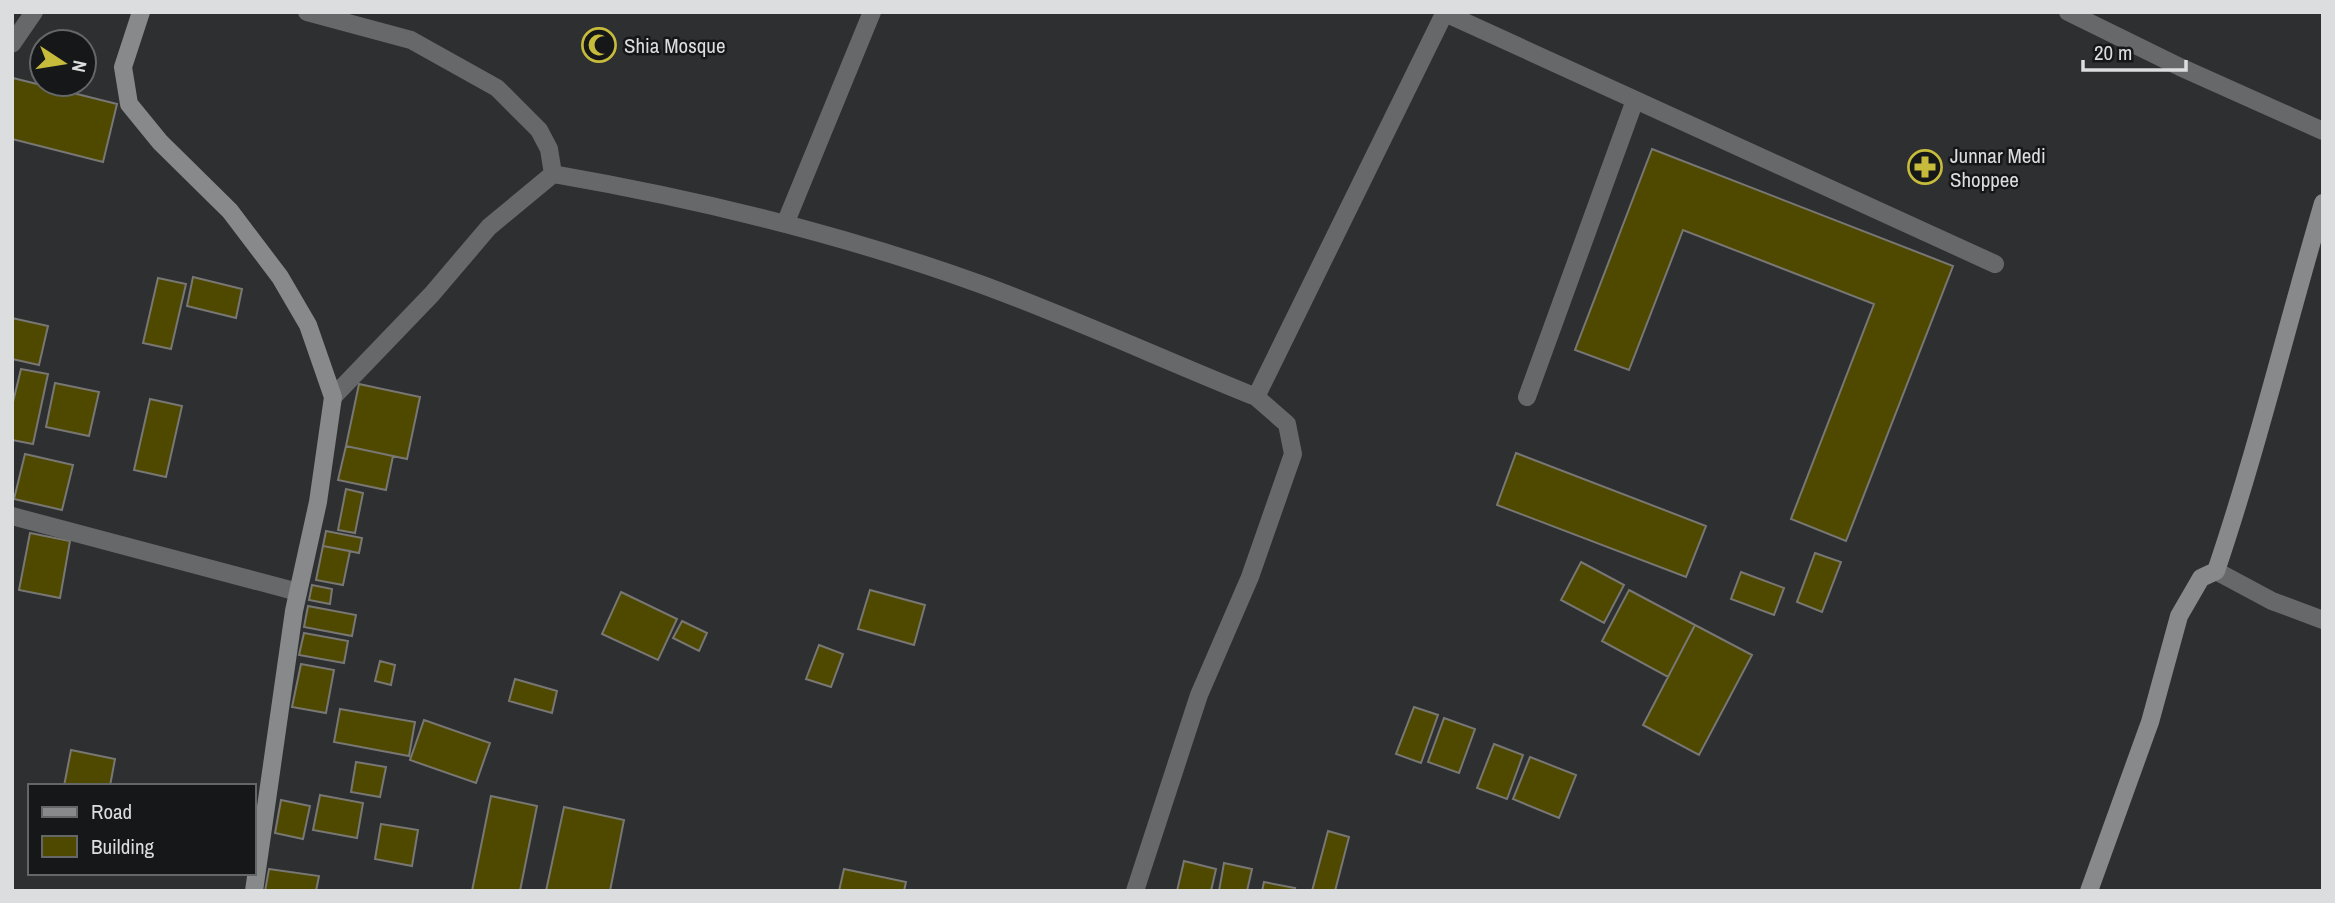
<svg xmlns="http://www.w3.org/2000/svg" width="2335" height="903" font-family="'Archivo Narrow',sans-serif">
  <rect width="100%" height="100%" fill="#2d2f31"/>
  <!-- building -->
  <path fill="#4f4900" stroke="#787774" stroke-width="2" d="M13,78L117,104L103,162L12,139Z
    M1652,149L1953,266L1846,541L1791,519L1874,304L1683,230L1629,370L1575,350Z
    M193,277L242,289L236,318L187,306Z
    M158,278L186,284L171,349L143,343Z
    M12,318L48,326L39,365L12,359Z
    M21,369L48,374L33,444L12,440V406Z
    M55,383L99,392L89,436L46,427Z
    M359,384L420,397L407,459L346,446Z
    M150,399L182,406L166,477L134,470Z
    M346,446L393,456L386,490L338,480Z
    M1516,453L1706,526L1686,577L1497,505Z
    M25,454L73,465L62,510L14,499Z
    M346,489L363,493L355,533L338,530Z
    M326,531L362,538L359,553L323,546Z
    M30,533L70,541L60,598L19,590Z
    M323,546L350,551L343,585L316,580Z
    M1815,553L1841,562L1822,612L1797,602Z
    M1581,562L1624,585L1604,623L1561,600Z
    M1741,572L1784,588L1774,615L1731,599Z
    M312,585L332,589L330,604L309,600Z
    M870,590L925,605L914,645L858,629Z
    M1629,590L1695,625L1668,677L1602,641Z
    M621,592L677,619L658,660L602,634Z
    M308,606L356,615L352,636L304,627Z
    M682,621L707,633L699,651L673,638Z
    M1695,625L1752,655L1699,755L1643,725Z
    M304,633L348,641L344,663L299,655Z
    M819,645L843,654L831,687L806,679Z
    M380,661L395,665L391,685L375,681Z
    M301,664L334,670L326,713L292,707Z
    M515,679L557,691L552,713L509,701Z
    M1414,707L1438,715L1421,763L1396,754Z
    M340,709L415,722L409,756L334,742Z
    M1444,718L1475,729L1459,773L1428,762Z
    M424,720L490,743L476,783L410,760Z
    M1494,744L1523,755L1507,799L1477,788Z
    M71,750L115,759L110,786H64Z
    M1530,757L1576,775L1559,818L1513,799Z
    M356,762L386,767L380,797L351,792Z
    M320,795L363,803L357,838L313,830Z
    M491,796L537,806L520,891H472Z
    M281,800L310,806L303,839L275,833Z
    M564,807L624,820L610,891H546Z
    M381,824L418,830L412,866L375,859Z
    M1328,831L1349,837L1335,891H1312Z
    M1184,861L1216,869L1211,891H1177Z
    M1224,863L1252,869L1247,891H1219Z
    M269,869L319,876L316,891H265Z
    M844,869L906,882L904,891H839Z
    M1264,882L1295,888L1294,891H1262Z"/>
  <g fill="none" stroke-linecap="round" stroke-linejoin="round">
    <!-- street -->
    <path stroke="#676869" stroke-width="18" d="M307,12L411,40L497,88L539,130L549,149L553,174
      M2068,12L2180,67L2323,131
      M1445,13L1995,264
      M12,44L34,12
      M785,224L872,12
      M333,397L432,294L489,227L553,174C697,199 842,234 980,284C1073,318 1164,360 1256,397L1287,424L1293,454L1250,577L1199,695L1135,891
      M1256,397L1445,12
      M1527,397L1635,100
      M12,516L298,592
      M2216,571L2272,601L2323,620"/>
    <!-- secondary -->
    <path stroke="#87898a" stroke-width="18" d="M141,12L123,67L129,104L160,142L230,211L280,277L308,325L333,397L318,502L294,611L254,891
      M2089,891L2150,722L2179,616L2201,578L2216,571C2257,450 2287,325 2323,203"/>
  </g>
  <!-- icons -->
  <defs>
    <g id="mosque-ring" transform="scale(1.75)"><circle r="9.5" fill="#161718" stroke="#c7bb3c" stroke-width="1.5"/><path d="M3.5-4.9A6 6 0 1 0 3.5 4.9A5 5 0 1 1 3.5-4.9Z" fill="#c7bb3c"/></g>
    <g id="pharmacy-ring" transform="scale(1.75)"><circle r="9.5" fill="#161718" stroke="#c7bb3c" stroke-width="1.5"/><path d="M-2-6h4v4h4v4h-4v4h-4v-4h-4v-4h4Z" fill="#c7bb3c"/></g>
  </defs>
  <g fill-rule="evenodd">
    <use href="#mosque-ring" x="599" y="45"/>
    <use href="#pharmacy-ring" x="1925" y="167"/>
  </g>
  <g text-anchor="middle" dominant-baseline="central" stroke-width="5" stroke-linejoin="round" paint-order="stroke">
    <!-- poi labels -->
    <g font-size="21" fill="#dcdddf" stroke="#161718" text-anchor="start">
      <text x="624" y="45">Shia Mosque</text>
      <text x="1950" y="155">Junnar Medi<tspan x="1950" dy="24">Shoppee</tspan></text>
    </g>
  </g>
  <!-- border -->
  <rect width="2335" height="903" fill="none" stroke="#dcdddf" stroke-width="28"/>
  <!-- legend -->
  <rect x="28" y="784" width="228" height="91" fill="#161718" stroke="#656668" stroke-width="2"/>
  <rect x="42" y="807" width="35" height="10" fill="#87898a" stroke="#656668" stroke-width="2"/>
  <text x="91" y="819" font-size="21" fill="#dcdddf">Road</text>
  <rect x="42" y="836" width="35" height="21" fill="#4f4900" stroke="#656668" stroke-width="2"/>
  <text x="91" y="854" font-size="21" fill="#dcdddf">Building</text>
  <!-- north arrow -->
  <g transform="translate(63 63) rotate(102)"><circle r="33" fill="#161718" stroke="#656668" stroke-width="2"/>
  <path d="M0-5L12 26L0 18L-12 26Z" fill="#c7bb3c"/>
  <text y="-10" font-size="19" font-weight="bold" text-anchor="middle" fill="#dcdddf">N</text>
  </g>
  <!-- scale -->
  <path d="M2083 60v10h103v-10" fill="none" stroke="#dcdddf" stroke-width="3.5"/>
  <text x="2094" y="60" font-size="21" fill="#dcdddf" stroke="#161718" stroke-width="5" paint-order="stroke">20 m</text>
</svg>
